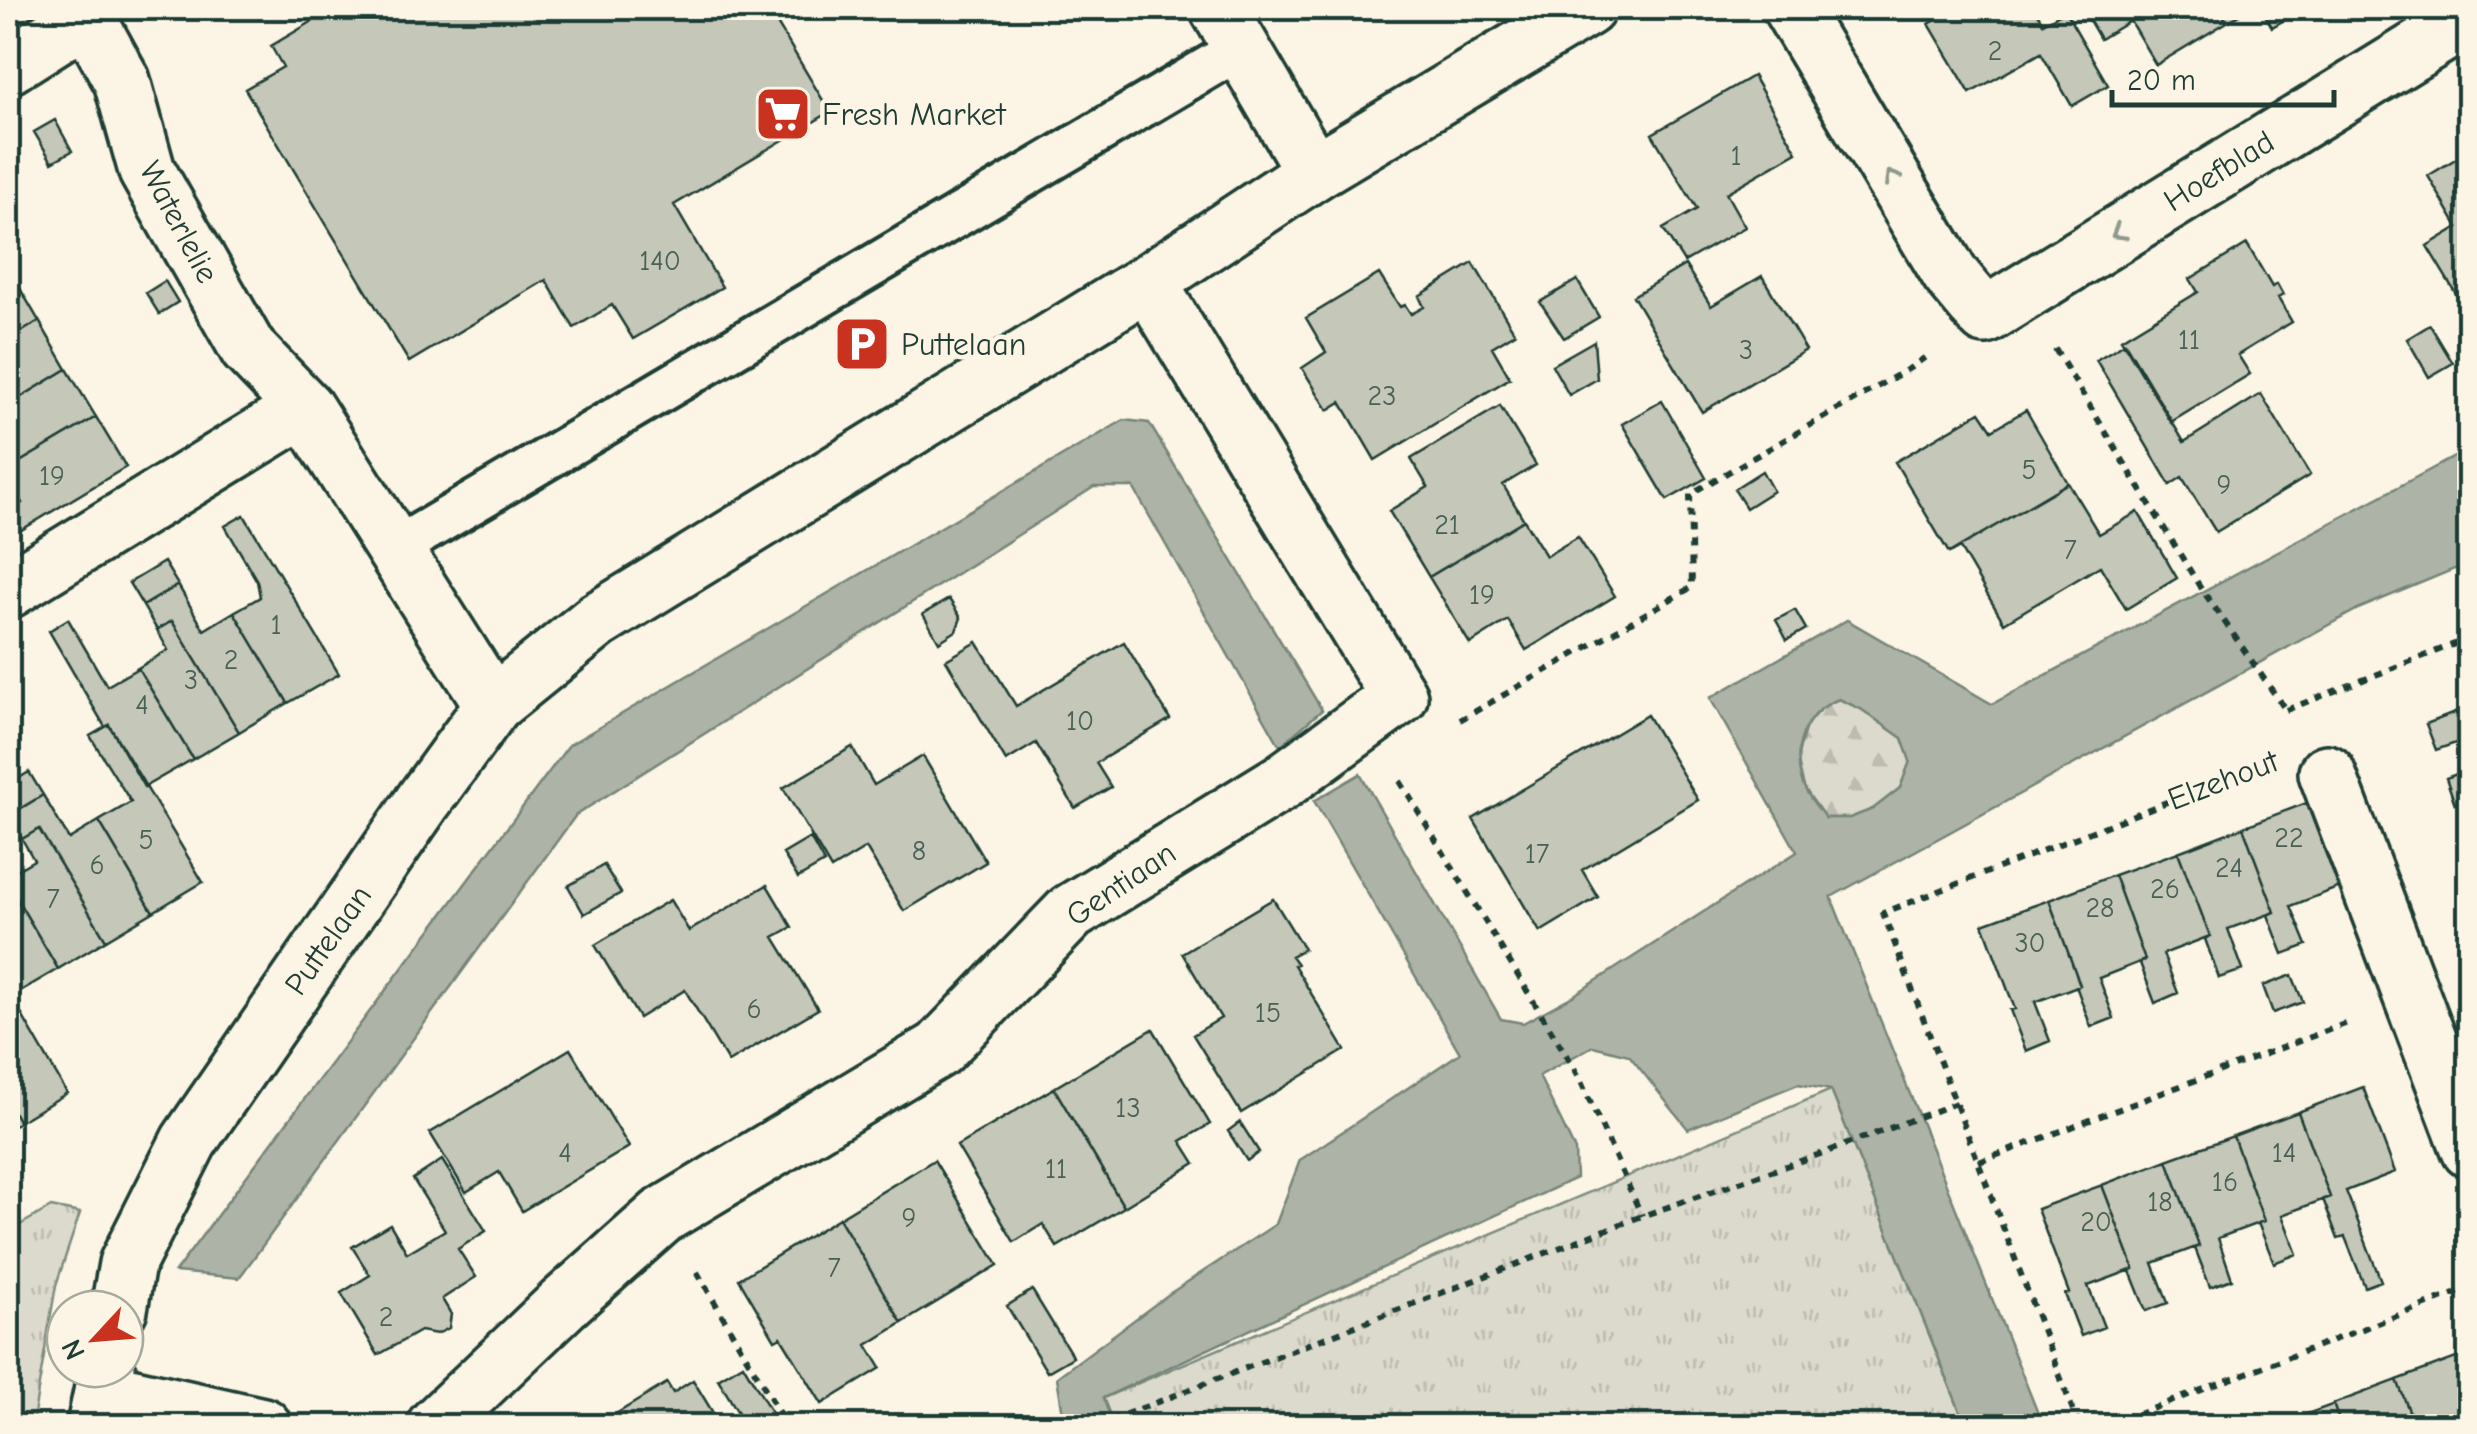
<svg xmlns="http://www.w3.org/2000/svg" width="2477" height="1434" font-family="'Comic Neue',sans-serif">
  <defs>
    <pattern id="grass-tufts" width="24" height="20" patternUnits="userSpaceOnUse" patternTransform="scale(2.5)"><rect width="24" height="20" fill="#dcdacc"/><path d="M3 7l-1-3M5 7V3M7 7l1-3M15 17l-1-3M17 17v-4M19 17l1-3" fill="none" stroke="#bcbcb0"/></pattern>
    <pattern id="forest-firs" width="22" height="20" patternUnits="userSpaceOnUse" patternTransform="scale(2.5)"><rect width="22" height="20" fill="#dcdacc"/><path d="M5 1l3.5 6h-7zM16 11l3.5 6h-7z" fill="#bcbcb0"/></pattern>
  </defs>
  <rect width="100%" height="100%" fill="#fcf5e5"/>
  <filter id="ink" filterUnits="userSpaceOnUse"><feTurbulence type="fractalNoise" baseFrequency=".01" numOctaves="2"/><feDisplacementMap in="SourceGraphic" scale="20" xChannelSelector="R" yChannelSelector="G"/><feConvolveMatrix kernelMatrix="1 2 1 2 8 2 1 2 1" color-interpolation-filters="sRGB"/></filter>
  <g filter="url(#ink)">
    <!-- grass -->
    <path fill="url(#grass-tufts)" stroke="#7e8c80" stroke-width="2.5" d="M1831,1090L1966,1426H1114L1103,1398Z
      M51,1207L80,1213L56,1285L32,1426H8V1232Z"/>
    <!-- forest -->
    <path fill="url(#forest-firs)" stroke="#7e8c80" stroke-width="2.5" d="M1839,699L1861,709L1902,738L1911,761L1900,788L1873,809L1850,818H1825L1804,788L1797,758L1806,725L1823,705Z"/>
    <!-- water -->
    <path fill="#aeb3a7" stroke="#758479" stroke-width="2.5" fill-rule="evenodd" d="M1124,420L1149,423L1322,710L1280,746L1133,487H1094L576,815L239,1278L175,1272L569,745Z
      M2469,449V563L2358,609L1831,897L2043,1426H1966L1831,1090L1798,1084L1688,1129L1629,1055L1593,1046L1539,1076L1575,1150L1576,1178L1103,1398L1114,1426H1065L1057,1377L1169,1294L1276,1224L1300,1160L1460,1053L1314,801L1360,774L1501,1019L1523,1023L1571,997L1797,852L1710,698L1847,620L1992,704ZM1839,699L1861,709L1902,738L1910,761L1900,788L1873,809L1850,818H1825C1818,807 1807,796 1803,784C1791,749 1803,713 1839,699Z"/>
    <!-- building -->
    <path fill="#c5c7b9" stroke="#1f3d34" stroke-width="2.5" d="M335,8H768L830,112L674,205L722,287L633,339L612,305L574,328L546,280L409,362L245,89L283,67L271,46Z
      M1938,8H2034L2043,23L2065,11L2108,85L2072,106L2041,53L1970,93L1929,24L1943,16Z
      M2082,8H2219L2227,22L2156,65L2130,21L2100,39Z
      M2219,8H2251L2227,22Z
      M2261,8H2305L2272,27Z
      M1753,76L1797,152L1726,193L1745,227L1684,262L1663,229L1697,209L1652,134Z
      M55,120L72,151L52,162L34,132Z
      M2470,150V317L2427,246L2458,227L2428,176Z
      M2247,244L2272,287L2277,284L2283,295L2278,298L2292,322L2238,355L2250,374L2171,422L2121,339L2198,292L2190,279Z
      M1473,263L1515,333L1492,347L1510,378L1375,460L1341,402L1328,410L1302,368L1326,352L1306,318L1379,274L1400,307L1405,305L1411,314L1424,307L1419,296Z
      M1685,265L1711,306L1762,276L1806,350L1702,412L1633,296Z
      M11,273L39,321L8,340V275Z
      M1577,280L1599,317L1564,338L1540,302Z
      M165,281L178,302L159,314L146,293Z
      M39,321L67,369L8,405V340Z
      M2430,325L2453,363L2429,377L2407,339Z
      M1594,341L1597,379L1569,395L1552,365Z
      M2125,343L2184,442L2261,394L2310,475L2216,532L2182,477L2170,485L2096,360Z
      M67,369L96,417L8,469V405Z
      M1662,401L1706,478L1667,500L1622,424Z
      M1500,406L1536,465L1503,485L1524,520L1429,577L1389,511L1428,487L1411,459Z
      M2026,410L2068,483L1949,553L1895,462L1980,412L1992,430Z
      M96,417L126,467L8,538V511L22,503L8,477V469Z
      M1762,471L1773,491L1746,508L1734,489Z
      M2068,483L2099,534L2138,512L2177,578L2126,609L2100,566L2004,623L1960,548L1949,553Z
      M244,515L339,674L288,703L234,612L260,597L257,581L225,526Z
      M1524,520L1546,556L1578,537L1615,596L1526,650L1508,620L1470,644L1429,577Z
      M164,562L178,585L143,606L129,583Z
      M178,585L204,630L234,612L288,703L239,732L172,621L157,630L143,606Z
      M949,599L961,618L956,631L939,642L923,614Z
      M1795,610L1806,629L1787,640L1776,620Z
      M68,619L107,686L138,668L193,759L144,787L109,725L105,727L49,631Z
      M172,621L239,732L193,759L138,668L168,650L157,630Z
      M977,642L1016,706L1124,642L1170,719L1096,763L1111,787L1075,808L1036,743L1006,761L946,660Z
      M2470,707V738L2436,750L2426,724Z
      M1647,715L1698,800L1582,870L1598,897L1540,932L1473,819Z
      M109,725L203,882L153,912L99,821L131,802L90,736Z
      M852,747L874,785L923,756L986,862L904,911L866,848L831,869L783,788Z
      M2470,769V798L2455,804L2446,778Z
      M29,772L43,795L8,816V785Z
      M43,795L69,839L99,821L153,912L106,940L39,829L22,839L8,816Z
      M2309,802L2340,887L2291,906L2307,945L2283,954L2268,915L2275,912L2243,827Z
      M2243,827L2275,912L2228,929L2243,970L2219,978L2205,939L2210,936L2178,852Z
      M39,829L106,940L58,969L8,884V875L34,860L22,839Z
      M810,838L824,863L798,878L783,854Z
      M2178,852L2210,936L2163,954L2178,993L2155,1003L2140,963L2145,960L2114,875Z
      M604,865L621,893L584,914L568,886Z
      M2114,875L2145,960L2099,978L2114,1018L2091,1027L2076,986L2080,985L2049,900Z
      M8,884L58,969L10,997L8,994Z
      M767,885L792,927L774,937L818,1009L728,1062L685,990L639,1018L595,945L670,900L689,931Z
      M1273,899L1304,949L1291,956L1297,964L1294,965L1345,1050L1241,1113L1193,1035L1221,1018L1182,953Z
      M2049,900L2080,985L2035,1002L2050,1041L2026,1051L2010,1010L2015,1009L1983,924Z
      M2292,975L2303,1002L2273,1013L2263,986Z
      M8,994L10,997L11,996L67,1093L19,1122L8,1103Z
      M1153,1029L1210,1124L1181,1141L1195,1163L1124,1207L1054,1088Z
      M570,1049L629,1147L522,1211L499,1172L466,1192L430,1133Z
      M2363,1087L2395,1172L2346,1191L2381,1281L2365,1287L2345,1237L2338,1239L2323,1199L2330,1197L2298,1112Z
      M1054,1088L1124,1207L1057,1247L1043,1224L1014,1242L957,1146Z
      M8,1103L19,1122L8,1129Z
      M2298,1112L2330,1197L2282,1215L2297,1254L2274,1263L2258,1223L2264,1221L2233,1136Z
      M1240,1122L1259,1152L1247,1161L1228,1131Z
      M2233,1136L2264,1221L2218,1238L2232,1279L2210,1287L2195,1248L2199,1246L2167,1160Z
      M442,1160L486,1231L458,1249L476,1277L442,1299L451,1314L449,1328L437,1334L420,1331L378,1355L341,1293L370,1275L352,1247L390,1224L407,1253L445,1230L413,1179Z
      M934,1160L998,1265L902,1323L839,1218Z
      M2167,1160L2199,1246L2153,1263L2168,1303L2146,1311L2130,1271L2134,1269L2102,1185Z
      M2102,1185L2134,1269L2088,1286L2104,1327L2081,1336L2065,1294L2069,1293L2037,1209Z
      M839,1218L902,1323L867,1345L881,1368L822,1404L781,1337L775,1340L739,1279Z
      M1032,1290L1073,1357L1047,1372L1007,1306Z
      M2464,1355L2470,1371V1426H2415L2397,1380Z
      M743,1364L777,1422L769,1426H746L718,1379Z
      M693,1380L721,1426H596L667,1383L673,1393Z
      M2397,1380L2415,1426H2341L2333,1404Z
      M2333,1404L2341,1426H2274L2332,1405Z"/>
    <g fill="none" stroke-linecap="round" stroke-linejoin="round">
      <!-- lane casing -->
      <g stroke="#1f3d34" stroke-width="48">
        <path id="lane" d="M396,548L1241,48"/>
      </g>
      <!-- street casing -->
      <g stroke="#1f3d34" stroke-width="62">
        <path id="street" d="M82,8L122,81L147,171L248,349L305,408L493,705
          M1218,8L1314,172
          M1791,8L1950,274L1985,316L2470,17
          M8,66L87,16
          M8,590L305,408
          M2327,773L2470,1150
          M103,1390L263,1426
          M435,1426L563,1304L663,1215L939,1049L1071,912L1282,782L1399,697L1148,282"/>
      </g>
      <!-- secondary casing -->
      <g stroke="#1f3d34" stroke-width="62">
        <path id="secondary" d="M119,1309L127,1264L189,1141L424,800L493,705L598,620L1148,282L1314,172L1587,8
          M95,1426L107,1369"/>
      </g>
      <!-- path -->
      <path stroke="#1f3d34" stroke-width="6" stroke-dasharray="8 8" stroke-linecap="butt" d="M2055,349L2197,582L2285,709
        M2286,710L2470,638
        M1460,720L1692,587L1690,494L1910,368L1930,354
        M1400,781L1577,1073L1642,1216
        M1979,1162L2350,1022
        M697,1272L787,1426
        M1095,1426L1642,1216L1829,1151L1956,1103
        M2079,1426L1883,913L2264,764
        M2107,1426L2470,1288"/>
      <!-- lane -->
      <use href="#lane" stroke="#fcf5e5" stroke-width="40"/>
      <!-- street -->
      <use href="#street" stroke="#fcf5e5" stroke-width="55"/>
      <!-- secondary -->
      <use href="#secondary" stroke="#fcf5e5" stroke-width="55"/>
    </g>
    <!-- one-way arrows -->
    <defs><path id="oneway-chevron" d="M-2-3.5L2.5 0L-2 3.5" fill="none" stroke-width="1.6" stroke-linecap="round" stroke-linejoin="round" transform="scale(2.5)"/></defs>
    <g stroke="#8e998c">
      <use href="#oneway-chevron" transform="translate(1892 177) rotate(-121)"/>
      <use href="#oneway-chevron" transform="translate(2118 233) rotate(148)"/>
    </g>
  </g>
  <!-- icons -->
  <defs>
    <g id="supermarket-square" transform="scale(2.875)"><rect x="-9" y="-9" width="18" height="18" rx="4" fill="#c8321e" stroke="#fcf5e5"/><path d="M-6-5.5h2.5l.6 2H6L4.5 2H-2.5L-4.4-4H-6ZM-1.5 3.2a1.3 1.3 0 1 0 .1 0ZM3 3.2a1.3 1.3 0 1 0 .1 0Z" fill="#fff"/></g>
    <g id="parking-square" transform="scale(2.875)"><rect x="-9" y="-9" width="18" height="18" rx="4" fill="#c8321e" stroke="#fcf5e5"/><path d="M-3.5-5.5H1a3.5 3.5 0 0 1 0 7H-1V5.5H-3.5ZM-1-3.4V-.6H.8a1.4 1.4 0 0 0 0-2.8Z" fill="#fff"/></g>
  </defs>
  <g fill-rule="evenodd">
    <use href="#supermarket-square" x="783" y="114"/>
    <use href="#parking-square" x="862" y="344"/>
  </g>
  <g text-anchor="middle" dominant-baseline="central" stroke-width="9" stroke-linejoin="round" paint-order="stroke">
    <!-- number labels -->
    <g font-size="28" fill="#486055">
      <text x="1995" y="51">2</text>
      <text x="1736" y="156">1</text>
      <text x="660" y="261">140</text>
      <text x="2189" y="340">11</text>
      <text x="1746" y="350">3</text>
      <text x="1382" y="396">23</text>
      <text x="2029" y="470">5</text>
      <text x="52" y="476">19</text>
      <text x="2224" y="485">9</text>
      <text x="1447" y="525">21</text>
      <text x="2070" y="550">7</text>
      <text x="1482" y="595">19</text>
      <text x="276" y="625">1</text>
      <text x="231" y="660">2</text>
      <text x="191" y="680">3</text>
      <text x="142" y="705">4</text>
      <text x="1080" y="721">10</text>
      <text x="2289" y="838">22</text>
      <text x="146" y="840">5</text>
      <text x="919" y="851">8</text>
      <text x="1537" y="854">17</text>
      <text x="97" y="865">6</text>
      <text x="2229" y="868">24</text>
      <text x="2165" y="889">26</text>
      <text x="53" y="899">7</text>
      <text x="2100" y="908">28</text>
      <text x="2030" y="943">30</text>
      <text x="754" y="1009">6</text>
      <text x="1268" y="1013">15</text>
      <text x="1128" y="1108">13</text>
      <text x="565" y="1153">4</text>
      <text x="2284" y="1153">14</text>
      <text x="1056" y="1169">11</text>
      <text x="2225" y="1182">16</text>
      <text x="2160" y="1202">18</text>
      <text x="909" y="1218">9</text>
      <text x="2096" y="1222">20</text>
      <text x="834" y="1268">7</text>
      <text x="386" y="1317">2</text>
    </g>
    <!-- poi labels -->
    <g font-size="32" fill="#1f3d34" stroke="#fcf5e5" text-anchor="start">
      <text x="822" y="114">Fresh Market</text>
      <text x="901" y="344">Puttelaan</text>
    </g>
    <!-- street labels -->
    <g font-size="32" fill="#1f3d34" stroke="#fcf5e5">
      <text transform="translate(2219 171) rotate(-32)">Hoefblad</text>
      <text transform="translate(179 222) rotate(62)">Waterlelie</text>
      <text transform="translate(2223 780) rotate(-21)">Elzehout</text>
      <text transform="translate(1121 884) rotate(-34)">Gentiaan</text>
      <text transform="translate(328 940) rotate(-55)">Puttelaan</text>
    </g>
  </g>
  <!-- margin -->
  <rect width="2477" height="1434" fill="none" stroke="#fcf5e5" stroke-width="40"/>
  <rect x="20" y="20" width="2437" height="1394" fill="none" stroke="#1f3d34" stroke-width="4" filter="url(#ink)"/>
  <!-- north arrow -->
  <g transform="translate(95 1339) rotate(244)"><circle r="48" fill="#fcf5e5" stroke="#a4ab9e" stroke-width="2.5"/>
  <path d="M0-8L18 38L0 25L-18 38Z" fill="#c8321e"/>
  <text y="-15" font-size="28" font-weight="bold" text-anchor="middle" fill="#1f3d34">N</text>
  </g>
  <!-- scale -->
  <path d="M2112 90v15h222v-15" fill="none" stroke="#1f3d34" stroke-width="5"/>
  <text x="2127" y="90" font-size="30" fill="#1f3d34" stroke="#fcf5e5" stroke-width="8" paint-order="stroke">20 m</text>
</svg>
